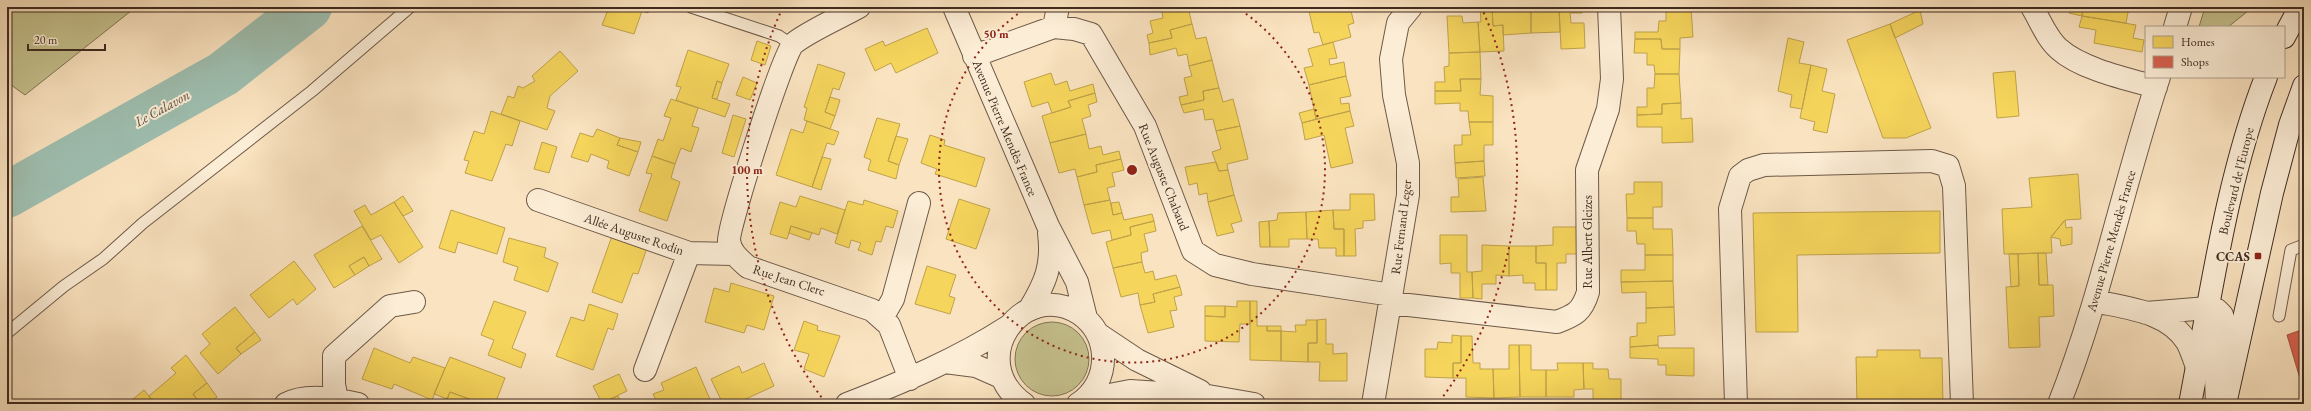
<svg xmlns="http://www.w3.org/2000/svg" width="2311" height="411" font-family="'EB Garamond',serif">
  <rect width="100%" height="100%" fill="#fae3c0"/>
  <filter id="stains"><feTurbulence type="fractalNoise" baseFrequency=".005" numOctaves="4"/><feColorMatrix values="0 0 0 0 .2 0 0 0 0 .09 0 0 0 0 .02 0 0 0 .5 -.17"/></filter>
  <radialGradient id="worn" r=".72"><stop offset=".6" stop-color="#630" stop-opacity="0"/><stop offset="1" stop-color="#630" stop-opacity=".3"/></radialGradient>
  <!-- green -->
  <path fill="#c5c18d" stroke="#827656" d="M7,7H136L25,95L7,82Z
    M2205,7H2253L2228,27H2199Z
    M1015 359a37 37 0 1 1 74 0a37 37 0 1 1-74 0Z"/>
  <!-- homes -->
  <path fill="#f6d55c" stroke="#bfa24a" d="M609,7H651L648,13L642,11L634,34L602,25Z
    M1004,7H1020L1005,11Z
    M1161,7H1188L1192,24L1170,30L1172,38L1149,43L1147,35L1153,33L1150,21L1163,18Z
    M1308,7H1322L1309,11Z
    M1322,7H1350L1354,23L1348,25L1351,37L1323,45L1319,32L1314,33L1309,11Z
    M1480,7H1492L1493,26L1503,25L1504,51L1480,52L1478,22H1481Z
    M1492,7L1531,8V33L1503,35V25L1493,26Z
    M1541,7H1559L1560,32L1531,33V8Z
    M1559,7H1582V13H1570L1571,23H1584L1585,48L1561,49Z
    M1666,7H1691L1693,37L1680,38V49H1662L1661,39H1635V32H1658L1659,21H1666Z
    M2071,7H2083L2082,16L2069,13Z
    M2083,7H2129L2126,23L2082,16Z
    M1920,10L1923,24L1895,38L1890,24Z
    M1447,16H1462L1463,23L1478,22L1480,52L1449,53Z
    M2082,16L2136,25L2133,38L2144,40L2142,52L2094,43L2096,30L2079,27Z
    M1192,24L1196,39L1206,37L1212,60L1189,66L1187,54L1178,56L1176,48L1150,55L1149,43L1172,38L1170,30Z
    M1890,24L1931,128L1906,138H1883L1847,40Z
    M927,28L938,53L896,73L891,63L875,71L865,49L883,41L885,46Z
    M1788,38L1804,42L1799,63L1811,65L1802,109L1790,107L1792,95L1778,91Z
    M1635,39H1661L1662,49H1680L1679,74H1655L1654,65H1647V53H1634Z
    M757,41L771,46L765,65L751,60Z
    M1333,42L1337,58L1329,59L1330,65L1344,62L1346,76L1309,85L1304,68L1313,66L1308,49Z
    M688,50L729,64L722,83L717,81L712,98L730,104L725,117L676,100L681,87L676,86Z
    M560,51L578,71L550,96L547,108L555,111L547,130L501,114L508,96L514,98L518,86L523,88L535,81L532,76Z
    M1480,52L1481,79H1460L1461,91H1435V82H1445L1444,67L1449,66V53Z
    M1212,60L1219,88L1203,91L1204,100L1181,105L1179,97L1188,95L1184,78L1192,76L1189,66Z
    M818,64L845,73L839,90L833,88L825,112L835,116L830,129L804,120L807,108L804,107Z
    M1811,65L1827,69L1822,91L1835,94L1827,133L1813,130L1815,122L1800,118Z
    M2015,71L2019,116L1997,118L1993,73Z
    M1051,73L1055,85L1067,81L1070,91L1093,84L1095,93L1068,101L1071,107L1052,113L1048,102L1032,107L1024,82Z
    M1655,74H1679L1681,103L1662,104V114L1637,115V107H1647V88H1654Z
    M1346,76L1351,96L1340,98L1341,104L1349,103L1350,111L1316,119L1309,85Z
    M743,77L757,83L750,100L736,95Z
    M1460,79H1481L1480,95L1493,96V122H1469L1468,111H1460V103L1435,104V91H1461Z
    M717,81L722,83L717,99L712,98Z
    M1219,88L1223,102L1233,99L1240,126L1216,131L1213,119L1205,120L1203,109L1184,113L1181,105L1204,100L1203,91Z
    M1095,93L1097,102L1088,105L1091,116L1082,119L1086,134L1050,143L1042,116L1071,107L1068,101Z
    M830,97L840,100L835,116L825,112Z
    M671,99L698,108L692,126L699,128L691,152L681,148L675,164L652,156L658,139L663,141L671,118L664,116Z
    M1681,103V119L1692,118L1693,142L1662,143V127H1637V115L1662,114V104Z
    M1314,109L1316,119L1302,123L1299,113Z
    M491,111L520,121L512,146L506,144L492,181L465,173L469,161L464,160L474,131L484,134Z
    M1350,111L1354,126L1345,128L1353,163L1331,168L1324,135L1305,140L1302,123Z
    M733,115L746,119L734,157L722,153Z
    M877,118L900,124L888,161L899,165L896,179L868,170L871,160L864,157Z
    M807,121L839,132L834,145L827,143L812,187L776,175L791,129L803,133Z
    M1469,122H1493V145H1484V161L1455,163L1454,145H1462V135H1471Z
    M1240,126L1248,159L1227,164L1228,170L1219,171L1212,152L1221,149L1216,131Z
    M597,129L620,138L617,145L638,152L629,176L607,168L609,161L591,154L588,162L571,157L580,133L593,137Z
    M1086,134L1089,149L1101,146L1103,155L1119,151L1121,159L1096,165L1097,172L1077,177L1075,169L1059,173L1050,143Z
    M930,135L945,140L944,145L985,158L976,187L935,174L937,169L921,163Z
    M896,136L908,139L899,165L888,161Z
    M620,138L641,142L638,152L617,145Z
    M542,142L557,147L549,173L534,169Z
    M652,156L675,164L671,178L680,182L667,221L639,211L652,174L646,173Z
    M822,157L831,159L821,190L812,187Z
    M1121,159L1124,170L1112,173L1115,186L1107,188L1110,200L1084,205L1077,177L1097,172L1096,165Z
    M1484,161L1485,176L1456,178L1455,163Z
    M1216,162L1219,171L1228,170L1234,195L1208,202L1207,193L1199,195L1197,183L1189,185L1185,167Z
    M2078,174L2081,219L2065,220L2051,237L2052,253L2004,254L2002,209L2032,207L2029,178Z
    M1483,177L1486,211L1451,212V197H1459L1458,179Z
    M1634,182H1662V207H1653V218H1627L1626,194H1634Z
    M1350,194H1374L1375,220L1363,221V228L1355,229L1356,256H1344V229H1334L1333,210H1350Z
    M1234,195L1242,221L1231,224L1234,232L1217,236L1208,202Z
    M403,196L413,211L403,216L394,202Z
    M800,196L845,210L837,234L821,228L819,235L791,226L787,239L770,234L780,202L796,207Z
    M959,199L990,209L976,249L946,239Z
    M864,200L898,211L893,228L886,226L881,242L876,241L872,255L858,250L861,243L851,240L849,248L835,243L848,201L863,205Z
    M1110,200L1113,215L1122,213L1124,220L1152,214L1154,221L1130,227L1131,235L1112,240L1110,230L1092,234L1084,205Z
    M394,202L423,247L399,263L381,235L371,240L354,211L365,205L371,215Z
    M1119,202L1122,213L1113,215L1111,203Z
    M451,210L505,228L497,254L458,242L455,253L439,248Z
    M1333,210L1334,229H1344V256H1336V248H1319L1318,239H1307L1306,212Z
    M1940,211V253L1797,255L1798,332H1756L1753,213Z
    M1306,212L1307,239H1289V247H1270L1269,221L1277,220L1278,213Z
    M1627,218H1653V229H1672L1673,255H1645V244H1637L1636,231H1627Z
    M2065,220L2066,228L2072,227V244L2061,246L2060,239L2051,237Z
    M1154,221L1156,231L1144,234L1148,251L1141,253L1142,262L1113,268L1106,242L1131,235L1130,227Z
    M1269,221L1270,247H1260L1259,222Z
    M362,226L382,259L369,266L364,257L349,266L355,275L334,288L314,255Z
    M791,226L812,233L809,240L789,233Z
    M1553,227H1578L1579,254H1566V263H1557V290H1546V263H1536V246L1553,245Z
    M1440,235H1467V272H1472L1473,298H1460V273H1451V263L1440,264Z
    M612,236L647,248L638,274L633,273L622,303L592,292Z
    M509,238L546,248L544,257L558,263L548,292L514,280L518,267L503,262Z
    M1482,245L1509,246V276L1496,275V284H1482V299L1473,298L1472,272L1482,271Z
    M1509,246H1536V263H1546V290H1535V283H1523V275L1509,276Z
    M2038,253H2046L2048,285H2039Z
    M2038,253L2039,285H2053L2054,316L2039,317L2040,347L2009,348L2006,287L2019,286L2018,254Z
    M2009,254H2018L2019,286L2011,287Z
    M1645,255H1673V281L1621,282V270H1645Z
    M364,257L369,266L355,275L349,266Z
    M294,261L316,289L297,305L293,299L269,318L250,295Z
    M1142,262L1145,273L1153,271L1155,280L1176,275L1180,287L1153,294L1155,302L1140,305L1138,293L1121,297L1113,268Z
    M927,266L956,275L949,296L955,298L950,314L915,304Z
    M1673,281L1674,307L1646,308V292L1622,293L1621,282Z
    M731,283L774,296L764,330L747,325L744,333L705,322L714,288L729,292Z
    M1180,287L1182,295L1174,297L1177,310L1170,311L1174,327L1148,333L1140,305L1155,302L1153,294Z
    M494,301L526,312L512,348L526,354L521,368L488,355L494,340L481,335Z
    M1237,301H1250V324H1240L1239,342L1205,341V316L1225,317V306L1237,307Z
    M1250,301H1257V326H1267V331H1281V361L1250,360Z
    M589,304L618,314L613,330L608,328L593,370L556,356L571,317L584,321Z
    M1205,306H1225V317L1205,316Z
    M235,307L255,332L236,348L241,354L218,374L200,353L210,344L202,334Z
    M1674,307L1675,335L1658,336V345L1630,347V337L1637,336V323H1646V308Z
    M1326,319V344H1333V354L1347,353V381H1319L1320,362H1308V343H1317V320Z
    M1306,320H1317V343H1308V362L1281,361V331L1296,332L1295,325H1306Z
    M804,321L818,326L817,330L840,336L824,377L804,369L809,354L794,350Z
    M1267,326H1281V331H1267Z
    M255,332L261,340L241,354L236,348Z
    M1452,335L1461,336V363H1453V378L1425,377V349H1437L1438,342L1452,343Z
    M1461,336H1472L1473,363H1480V369H1493L1494,398L1466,397V378H1453V363H1461Z
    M1509,345H1519L1520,397L1494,398L1493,369H1509Z
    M1519,345H1531V370H1546V397H1520Z
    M1658,345L1659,348H1694V376L1666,375V365H1658V359L1630,358V347Z
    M374,348L410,363L413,357L445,368L432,400L394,384L392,389L362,379Z
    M1877,350H1920V358H1942L1943,404H1857L1856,357H1877Z
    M186,355L207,383L193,394L198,401L193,404H155L149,396L176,373L171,368Z
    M450,357L505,378L495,404H483L450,392L447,399L434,394Z
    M764,363L774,386L735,404H723L711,379L739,366L742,373Z
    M1557,363H1583L1584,389L1574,390V397H1546V370H1558Z
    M1583,363H1593V369H1608L1609,379H1621V404H1593V389H1584Z
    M696,367L712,404H694L692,401L686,404H658L653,394L664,390L661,383Z
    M619,374L627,391L602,403L593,386Z
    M207,383L217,397L209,404H193L198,401L193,394Z
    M144,390L155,404H127Z
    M450,392L483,404H451L446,402Z
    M618,396L622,404H602V403Z"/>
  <!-- shops -->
  <path fill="#d6604d" stroke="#a85040" d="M2304,329V392L2287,335Z"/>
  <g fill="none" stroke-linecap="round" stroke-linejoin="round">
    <!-- river -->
    <path stroke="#9ebeaf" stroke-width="46" d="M7,195L223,74L309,7"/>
    <!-- lane casing -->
    <g stroke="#6d5948" stroke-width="13">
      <path id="lane" d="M691,7L779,36L792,45
        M2279,316L2291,250L2304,245
        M7,333L64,286L103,259L143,223L312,91L410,7"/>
    </g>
    <!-- street casing -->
    <g stroke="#6d5948" stroke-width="24">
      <path id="street" d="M859,7C841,17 807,32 793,44C784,51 728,226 729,241C731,253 739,259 748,267L872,310L889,325L910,379
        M954,7L1048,226L1077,282L1086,318
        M2032,7C2040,20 2047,39 2059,49C2081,69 2127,79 2156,87
        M1054,27L1058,7
        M2175,27L2181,7
        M974,56L1054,27L1074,29L1091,34L1145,126L1193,251L1215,265L1252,274L1392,295
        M538,200L689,253L733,254
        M2094,301C2126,308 2168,311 2187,342C2191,349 2194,359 2197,367
        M1391,303L1557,322C1575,315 1582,312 1588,292L1587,170L1608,109L1612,79L1609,7
        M1029,310C1046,282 1053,265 1049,233
        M2146,313L2208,308L2217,310L2222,315L2225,325L2216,378L2217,404
        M882,318L893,299L919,203
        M1098,334L1137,360L1200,391
        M945,362L976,366L1001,377
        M645,370L689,253
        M337,400L334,384V356L390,306L414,302
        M1084,400L1130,391L1208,396L1254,404
        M286,404C307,393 335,399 358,404
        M847,404C903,382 958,359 1009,326
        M1024,404C964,361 1022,277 1080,314C1094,324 1102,338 1103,355C1104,375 1095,393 1078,404
        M1373,404L1408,195V163L1394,95L1391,59L1398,23L1411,7
        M1736,404L1730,209L1740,176L1748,170L1764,165L1932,161L1948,166L1954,186L1962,404
        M2059,404C2101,298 2123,185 2159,77"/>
    </g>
    <!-- secondary casing -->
    <g stroke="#3e2b20" stroke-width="24">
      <path id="secondary" d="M2284,37L2300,7
        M2190,404C2211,296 2226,180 2266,77
        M2225,404L2272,193L2290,125L2304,86"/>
    </g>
    <!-- lane -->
    <use href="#lane" stroke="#fcedd6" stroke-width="11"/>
    <!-- street -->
    <use href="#street" stroke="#fcedd6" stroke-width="22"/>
    <!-- secondary -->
    <use href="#secondary" stroke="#fcedd6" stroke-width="22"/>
  </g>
  <!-- distance rings -->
  <g fill="none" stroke="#8f2418" stroke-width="2" stroke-dasharray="2 4">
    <path d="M1236 7A193 193 0 1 1 1028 7"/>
    <path d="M825 402A385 385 0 0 1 783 7M1481 7A385 385 0 0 1 1439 402"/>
  </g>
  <!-- markers -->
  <rect fill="#8f2418" stroke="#fcedd6" stroke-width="1.5" x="2254" y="252" width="8" height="8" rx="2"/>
  <g text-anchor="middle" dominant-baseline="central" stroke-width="4" stroke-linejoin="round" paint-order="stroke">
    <!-- street labels -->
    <g font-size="13" fill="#3e2b20" stroke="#fcedd6">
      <text transform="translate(1005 128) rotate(67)">Avenue Pierre Mendès France</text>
      <text transform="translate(1164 177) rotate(68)">Rue Auguste Chabaud</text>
      <text transform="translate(2236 181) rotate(-76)">Boulevard de l'Europe</text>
      <text transform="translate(1401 227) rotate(-83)">Rue Fernand Leger</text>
      <text transform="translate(634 234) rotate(19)">Allée Auguste Rodin</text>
      <text transform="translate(2111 241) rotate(-74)">Avenue Pierre Mendès France</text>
      <text transform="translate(1587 242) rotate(-90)">Rue Albert Gleizes</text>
      <text transform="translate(789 280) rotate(18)">Rue Jean Clerc</text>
    </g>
    <!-- poi labels -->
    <g font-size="13" font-weight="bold" fill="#3e2b20" stroke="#fcedd6" text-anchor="end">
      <text x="2250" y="256">CCAS</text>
    </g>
    <!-- water labels -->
    <g font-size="14" font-style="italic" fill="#565044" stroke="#fcedd6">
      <text transform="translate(162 108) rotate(-29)">Le Calavon</text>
    </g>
  </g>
  <circle cx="1132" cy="170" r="6" fill="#8f2418" stroke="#fcedd6" stroke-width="2"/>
  <g font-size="12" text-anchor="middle" font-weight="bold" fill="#8f2418" stroke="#fcedd6" stroke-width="4" stroke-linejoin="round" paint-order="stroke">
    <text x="996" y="38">50 m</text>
    <text x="747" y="174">100 m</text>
  </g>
  <!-- margin -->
  <rect width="2311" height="411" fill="none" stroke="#fae3c0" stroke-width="24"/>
  <rect x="8" y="8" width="2295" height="395" fill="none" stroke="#3e2b20" stroke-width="2"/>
  <rect x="12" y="12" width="2287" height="387" fill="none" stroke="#3e2b20"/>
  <!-- legend -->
  <rect x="2145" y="26" width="140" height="52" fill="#fcedd6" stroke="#b09f8d"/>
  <rect x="2153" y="36" width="20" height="12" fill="#f6d55c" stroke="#b09f8d"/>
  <text x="2181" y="46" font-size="12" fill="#3e2b20">Homes</text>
  <rect x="2153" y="56" width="20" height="12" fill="#d6604d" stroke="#b09f8d"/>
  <text x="2181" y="66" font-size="12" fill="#3e2b20">Shops</text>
  <!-- scale -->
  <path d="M28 44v6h77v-6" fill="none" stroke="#3e2b20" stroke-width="2"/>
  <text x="34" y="44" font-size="12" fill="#3e2b20" stroke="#fcedd6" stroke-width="3" paint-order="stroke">20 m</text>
  <rect width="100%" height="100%" filter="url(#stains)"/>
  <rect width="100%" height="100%" fill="url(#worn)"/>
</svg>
